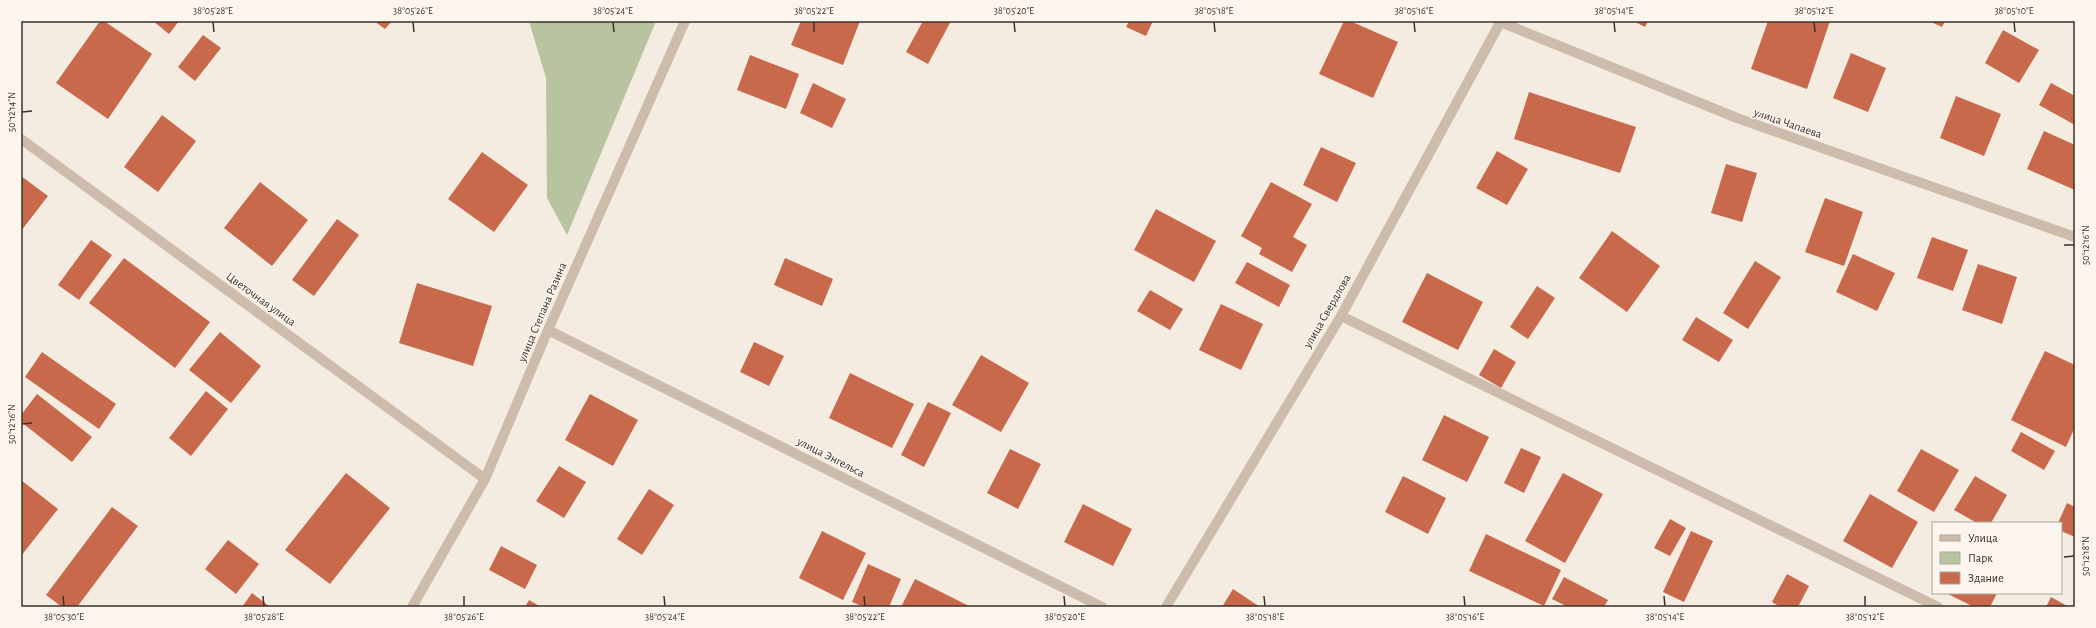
<svg xmlns="http://www.w3.org/2000/svg" width="2096" height="628" font-family="'Alegreya Sans',sans-serif">
  <rect width="100%" height="100%" fill="#f4ebe1"/>
  <!-- green -->
  <path fill="#b8c4a0" d="M529,21H656L567,235L547,198L546,78Z"/>
  <!-- building -->
  <path fill="#c8694b" d="M100,21H104L152,54L108,119L56,83Z
    M153,21H179L169,34Z
    M374,21H392L385,29Z
    M801,21H860L843,65L791,45Z
    M923,21H951L928,64L906,52Z
    M1129,21H1153L1146,36L1126,27Z
    M1344,21H1350L1398,42L1373,98L1319,74Z
    M1633,21H1648L1645,27Z
    M1768,21H1830L1807,89L1751,69Z
    M1929,21H1945L1942,27Z
    M2003,30L2039,50L2019,83L1985,63Z
    M203,35L221,48L195,81L178,67Z
    M1851,53L1886,68L1868,112L1833,98Z
    M750,55L799,74L786,109L737,90Z
    M813,83L846,99L832,128L800,113Z
    M2051,83L2075,96V125L2039,105Z
    M1529,92L1636,127L1620,173L1514,139Z
    M1956,96L2001,114L1984,156L1940,138Z
    M162,115L196,141L158,192L124,167Z
    M2044,131L2075,145V190L2027,169Z
    M1321,147L1356,163L1337,202L1303,185Z
    M1497,151L1528,169L1507,205L1476,188Z
    M482,152L528,185L494,232L448,199Z
    M1726,164L1757,173L1742,222L1711,213Z
    M21,176L48,196L21,231Z
    M260,182L308,220L272,266L224,228Z
    M1271,182L1312,204L1293,237L1307,245L1292,272L1259,254L1262,248L1241,236Z
    M1825,198L1863,212L1844,266L1805,252Z
    M1156,209L1216,241L1194,282L1134,250Z
    M337,219L359,235L314,296L292,280Z
    M1612,231L1660,266L1627,312L1579,278Z
    M1932,237L1968,250L1953,291L1917,278Z
    M91,240L112,255L79,300L58,285Z
    M1853,254L1895,273L1877,311L1836,292Z
    M124,258L210,322L175,368L89,303Z
    M785,258L833,279L822,306L774,285Z
    M1755,261L1781,277L1748,329L1723,313Z
    M1247,262L1290,285L1279,307L1235,283Z
    M1978,264L2017,277L2002,324L1962,310Z
    M1427,273L1483,302L1458,350L1402,322Z
    M417,283L492,306L473,366L399,343Z
    M1537,286L1555,298L1528,339L1510,327Z
    M1150,290L1183,309L1170,330L1137,311Z
    M1221,304L1263,324L1241,370L1199,350Z
    M1696,317L1733,340L1719,362L1682,340Z
    M220,332L261,366L231,403L189,370Z
    M754,342L784,356L769,386L740,372Z
    M1494,349L1516,362L1501,388L1479,375Z
    M2045,351L2075,365V427L2066,447L2011,420Z
    M42,352L116,404L99,429L25,377Z
    M981,355L1029,383L1001,432L952,405Z
    M850,373L914,404L892,448L829,418Z
    M206,391L228,409L191,456L169,438Z
    M37,394L92,437L72,462L21,422V415Z
    M590,394L638,420L613,466L565,440Z
    M928,402L951,413L924,467L901,455Z
    M1444,415L1489,437L1467,482L1422,460Z
    M2021,432L2055,451L2044,470L2011,451Z
    M1521,448L1541,457L1524,493L1504,483Z
    M1010,449L1041,464L1018,509L987,493Z
    M1921,449L1959,470L1934,512L1897,491Z
    M559,466L586,482L564,518L536,501Z
    M346,473L390,508L330,584L285,550Z
    M1563,473L1603,494L1565,563L1525,541Z
    M1403,476L1446,498L1428,534L1385,512Z
    M1975,476L2007,495L1991,523H1977L1954,510Z
    M21,480L58,509L21,556Z
    M649,489L674,505L642,555L617,539Z
    M1870,494L1918,522L1892,568L1843,541Z
    M2067,503L2075,507V537L2061,531V523H2058Z
    M1083,504L1132,529L1113,566L1064,542Z
    M112,507L138,526L77,607H62L46,595Z
    M1670,519L1686,528L1670,556L1654,548Z
    M822,531L866,553L843,600L799,578Z
    M1691,531L1713,541L1684,602L1663,592Z
    M1486,534L1561,570L1544,606L1469,571Z
    M228,540L259,564L236,594L205,569Z
    M501,546L537,565L525,589L489,570Z
    M868,564L901,579L889,607H864L852,602Z
    M1787,574L1809,586L1798,607H1780L1772,602Z
    M1564,577L1608,600L1604,607H1568L1552,599Z
    M915,579L969,606L968,607H901Z
    M1233,589L1260,607H1222Z
    M252,593L270,607H242Z
    M1946,593H1997L1990,607H1974Z
    M2051,597L2069,607H2046Z
    M529,600L541,607H525Z"/>
  <g fill="none" stroke-linecap="round" stroke-linejoin="round">
    <!-- minor -->
    <path stroke="#cdbbac" stroke-width="10" d="M1498,21L1737,118L2075,237
      M21,139L485,479
      M1341,316L1938,607
      M548,330L1102,607
      M412,607L485,479L548,330L685,21
      M1166,607L1341,316L1501,21"/>
  </g>
  <!-- ticks -->
  <path fill="none" stroke="#3b302b" stroke-width="1.5" d="M213,22L214,32M413,22L414,32M613,22L614,32M814,22V32M1014,22L1015,32M1214,22L1215,32M1414,22L1415,32M1614,22L1615,32M1814,22L1815,32M2014,22L2015,32M22,112L32,111M2064,245H2074M22,424L32,423M2064,557L2074,556M63,596L64,606M263,596L264,606M464,596V606M664,596L665,606M864,596L865,606M1064,596L1065,606M1264,596L1265,606M1464,596L1465,606M1664,596L1665,606M1865,596V606"/>
  <g text-anchor="middle" dominant-baseline="central" stroke-width="3" stroke-linejoin="round" paint-order="stroke">
    <!-- street labels -->
    <g font-size="12" fill="#3b302b" stroke="#fbf5ee">
      <text transform="translate(1788 123) rotate(19)">улица Чапаева</text>
      <text transform="translate(261 299) rotate(36)">Цветочная улица</text>
      <text transform="translate(1327 311) rotate(-60)">улица Свердлова</text>
      <text transform="translate(542 312) rotate(-67)">улица Степана Разина</text>
      <text transform="translate(831 457) rotate(27)">улица Энгельса</text>
    </g>
  </g>
  <!-- border -->
  <rect width="2096" height="628" fill="none" stroke="#fbf5ee" stroke-width="44"/>
  <!-- legend -->
  <rect x="1932" y="522" width="130" height="72" fill="#fbf5ee" stroke="#aea6a0"/>
  <rect x="1940" y="535" width="20" height="6" fill="#cdbbac" stroke="#aea6a0"/>
  <text x="1968" y="542" font-size="12" fill="#3b302b">Улица</text>
  <rect x="1940" y="552" width="20" height="12" fill="#b8c4a0" stroke="#aea6a0"/>
  <text x="1968" y="562" font-size="12" fill="#3b302b">Парк</text>
  <rect x="1940" y="572" width="20" height="12" fill="#c8694b" stroke="#aea6a0"/>
  <text x="1968" y="582" font-size="12" fill="#3b302b">Здание</text>
  <rect x="22" y="22" width="2052" height="584" fill="none" stroke="#3b302b" stroke-width="1.5"/>
  <g font-size="10" text-anchor="middle" fill="#3b302b">
    <text x="213" y="14">38°05'28"E</text>
    <text x="413" y="14">38°05'26"E</text>
    <text x="613" y="14">38°05'24"E</text>
    <text x="814" y="14">38°05'22"E</text>
    <text x="1014" y="14">38°05'20"E</text>
    <text x="1214" y="14">38°05'18"E</text>
    <text x="1414" y="14">38°05'16"E</text>
    <text x="1614" y="14">38°05'14"E</text>
    <text x="1814" y="14">38°05'12"E</text>
    <text x="2014" y="14">38°05'10"E</text>
    <text transform="translate(11 112) rotate(-90)" y="4">50°12'14"N</text>
    <text transform="translate(2085 245) rotate(-90)" y="4">50°12'16"N</text>
    <text transform="translate(11 424) rotate(-90)" y="4">50°12'16"N</text>
    <text transform="translate(2085 556) rotate(-90)" y="4">50°12'18"N</text>
    <text x="64" y="620">38°05'30"E</text>
    <text x="264" y="620">38°05'28"E</text>
    <text x="464" y="620">38°05'26"E</text>
    <text x="665" y="620">38°05'24"E</text>
    <text x="865" y="620">38°05'22"E</text>
    <text x="1065" y="620">38°05'20"E</text>
    <text x="1265" y="620">38°05'18"E</text>
    <text x="1465" y="620">38°05'16"E</text>
    <text x="1665" y="620">38°05'14"E</text>
    <text x="1865" y="620">38°05'12"E</text>
  </g>
</svg>
